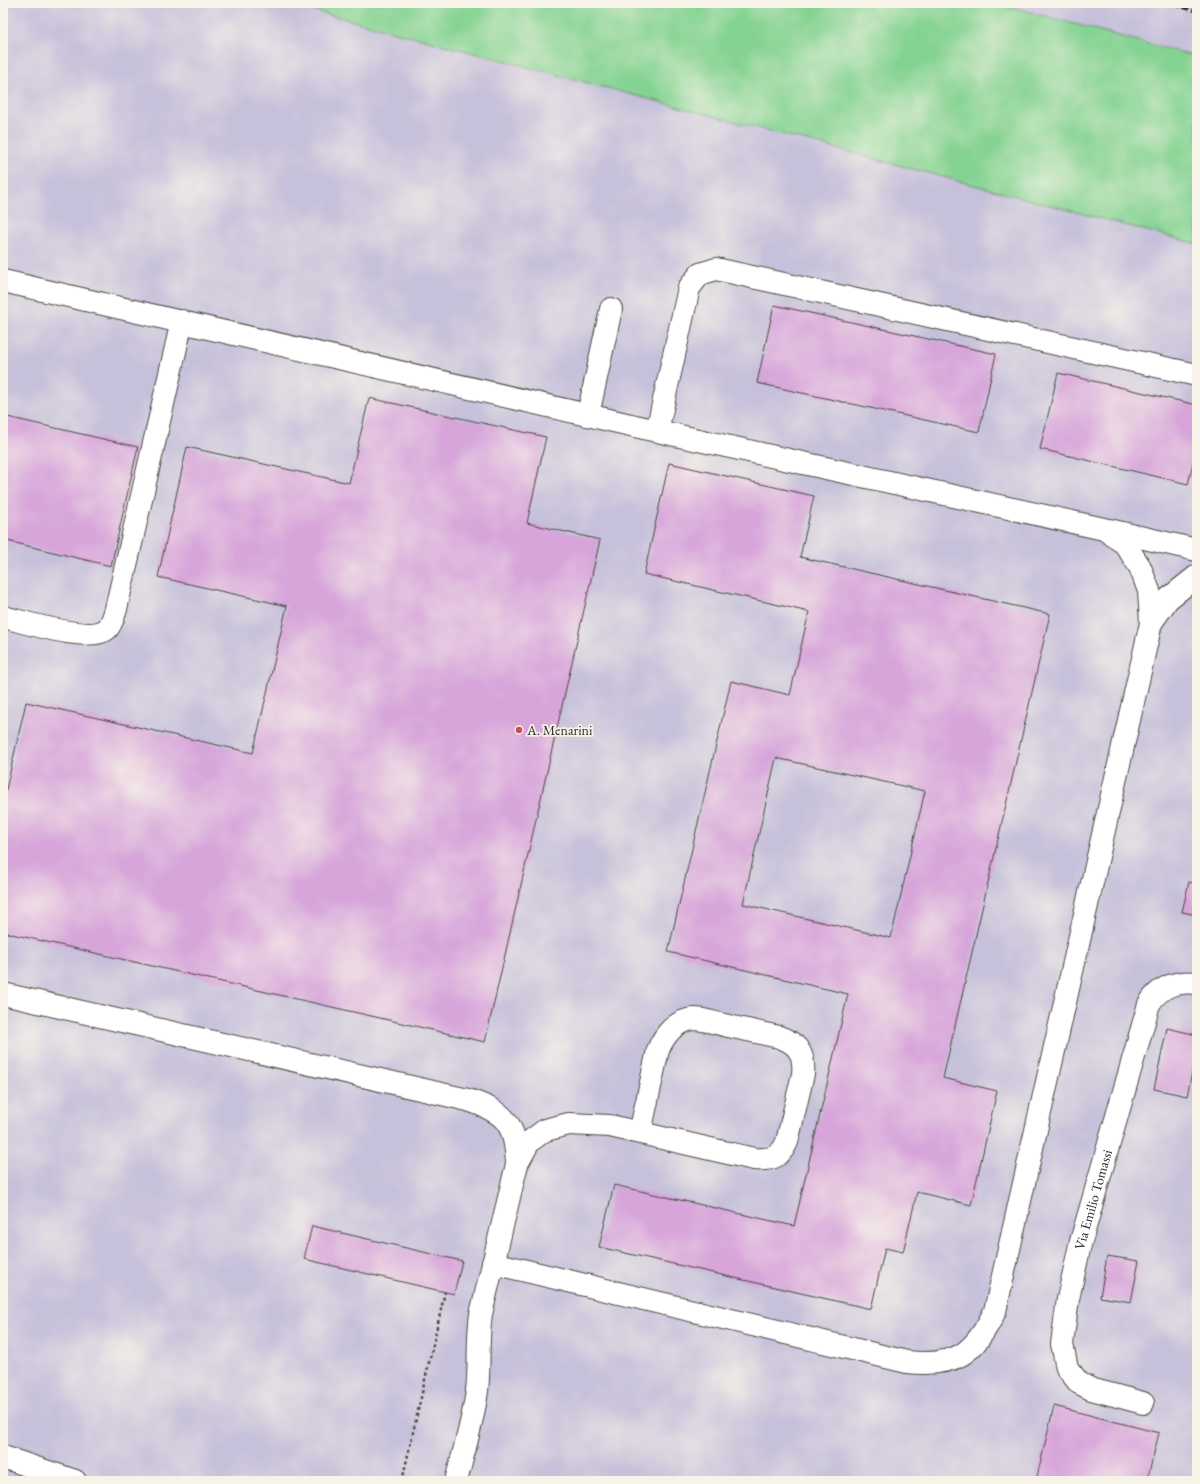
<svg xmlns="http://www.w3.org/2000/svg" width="1200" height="1484" font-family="'EB Garamond',serif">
  <rect width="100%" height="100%" fill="#f7f3e8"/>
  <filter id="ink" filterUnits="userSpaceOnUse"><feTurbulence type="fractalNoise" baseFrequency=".025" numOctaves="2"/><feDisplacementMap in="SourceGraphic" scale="8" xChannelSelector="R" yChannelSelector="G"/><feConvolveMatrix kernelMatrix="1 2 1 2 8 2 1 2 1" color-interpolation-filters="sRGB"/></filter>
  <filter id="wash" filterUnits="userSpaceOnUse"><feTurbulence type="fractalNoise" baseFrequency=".012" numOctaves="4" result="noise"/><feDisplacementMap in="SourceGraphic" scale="16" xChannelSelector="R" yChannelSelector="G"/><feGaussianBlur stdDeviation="0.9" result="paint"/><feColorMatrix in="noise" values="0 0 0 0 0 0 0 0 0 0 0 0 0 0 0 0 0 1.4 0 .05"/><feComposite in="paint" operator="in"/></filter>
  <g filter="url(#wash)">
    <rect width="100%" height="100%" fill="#e8e1bf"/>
    <!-- industrial -->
    <path fill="#c6c0da" d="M3,3H1197V1481H3Z"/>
    <!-- green -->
    <path fill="#85d392" stroke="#587f5e" d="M285,3H997L1197,57V244Z"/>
    <g id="blocks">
      <!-- building -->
      <path fill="#d7a5da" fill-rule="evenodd" d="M774,305L996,354L979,432L757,383Z
        M1058,373L1197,405V447L1188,484L1040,449Z
        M369,398L546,437L527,523L600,540L485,1042L3,932V803L26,702L253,753L287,606L158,577L187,447L349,483Z
        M3,416L138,447L111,566L3,540Z
        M669,463L814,496L800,557L1050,614L943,1078L997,1091L971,1205L917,1192L903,1252L885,1248L871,1309L599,1247L614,1185L794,1226L848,994L668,952L731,681L790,695L809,612L644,574ZM776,758L925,791L891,938L743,904Z
        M1189,882L1197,884V915L1182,912Z
        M1167,1028L1197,1035V1048L1187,1096L1154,1089Z
        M312,1226L462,1261L454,1294L304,1259Z
        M1107,1256L1139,1261L1131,1302L1100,1297Z
        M1054,1406L1159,1433L1147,1481H1036Z"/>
    </g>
  </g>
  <g filter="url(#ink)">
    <use href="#blocks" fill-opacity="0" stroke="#474641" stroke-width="1"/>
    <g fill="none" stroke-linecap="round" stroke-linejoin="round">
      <!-- minor casing -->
      <g stroke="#474641" stroke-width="24">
        <g id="minor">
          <path d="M3,281L657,431L1104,529L1125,544L1140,567L1149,591L1151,623L995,1311C974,1355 955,1367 907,1362L493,1263"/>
          <path d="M588,415L611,309"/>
          <path d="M657,431L689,288L700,274L716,269L1197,375"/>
          <path d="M1109,530L1197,550"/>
          <path d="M3,617C25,622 90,643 107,629C112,624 114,615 116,609L182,321"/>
          <path d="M1151,623L1168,599L1197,576"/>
          <path d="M3,994L468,1100C507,1113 515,1123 517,1164L481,1314C477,1340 480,1365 477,1391C473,1421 464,1451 456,1481"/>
          <path d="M517,1164L529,1142L545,1130L569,1124L610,1126L754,1159C771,1160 780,1158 787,1142L803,1074C805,1054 798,1043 779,1037C761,1033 743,1029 724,1025C715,1023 704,1019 694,1019C676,1020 664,1035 658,1050L640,1133"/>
          <path id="s1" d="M1143,1403L1091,1389L1079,1383L1067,1368L1062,1344L1068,1299L1080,1245L1149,1004C1160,986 1176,981 1197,983"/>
        </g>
      </g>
      <!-- major casing -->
      <g stroke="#474641" stroke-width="24">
        <path id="major" d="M3,1457L75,1481"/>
      </g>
      <!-- path -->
      <path stroke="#474641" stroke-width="2.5" stroke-dasharray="3 3" stroke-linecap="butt" d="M357,1480L362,1481
        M402,1481L445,1292"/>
      <!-- minor -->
      <use href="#minor" stroke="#fff" stroke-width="22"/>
      <!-- major -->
      <use href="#major" stroke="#fff" stroke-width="22"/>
      <!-- rail -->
      <path stroke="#2b2b2b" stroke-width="3" stroke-dasharray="6 3" stroke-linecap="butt" d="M1166,3L1197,11"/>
    </g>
  </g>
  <!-- markers -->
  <circle fill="#d1495b" stroke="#f7f3e8" stroke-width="1.5" cx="519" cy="730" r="4"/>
  <g text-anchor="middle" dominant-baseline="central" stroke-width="3.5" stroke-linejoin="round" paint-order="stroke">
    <!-- poi labels -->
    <g font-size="14" fill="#2b2b2b" stroke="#f7f3e8" text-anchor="start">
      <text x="527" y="730">A. Menarini</text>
    </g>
    <!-- street labels -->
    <g font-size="14" fill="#2b2b2b" stroke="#f7f3e8">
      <text stroke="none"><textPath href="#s1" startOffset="259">Via Emilio Tomassi</textPath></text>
    </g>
  </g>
  <!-- margin -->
  <rect width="1200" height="1484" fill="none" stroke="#f7f3e8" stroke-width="16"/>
</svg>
